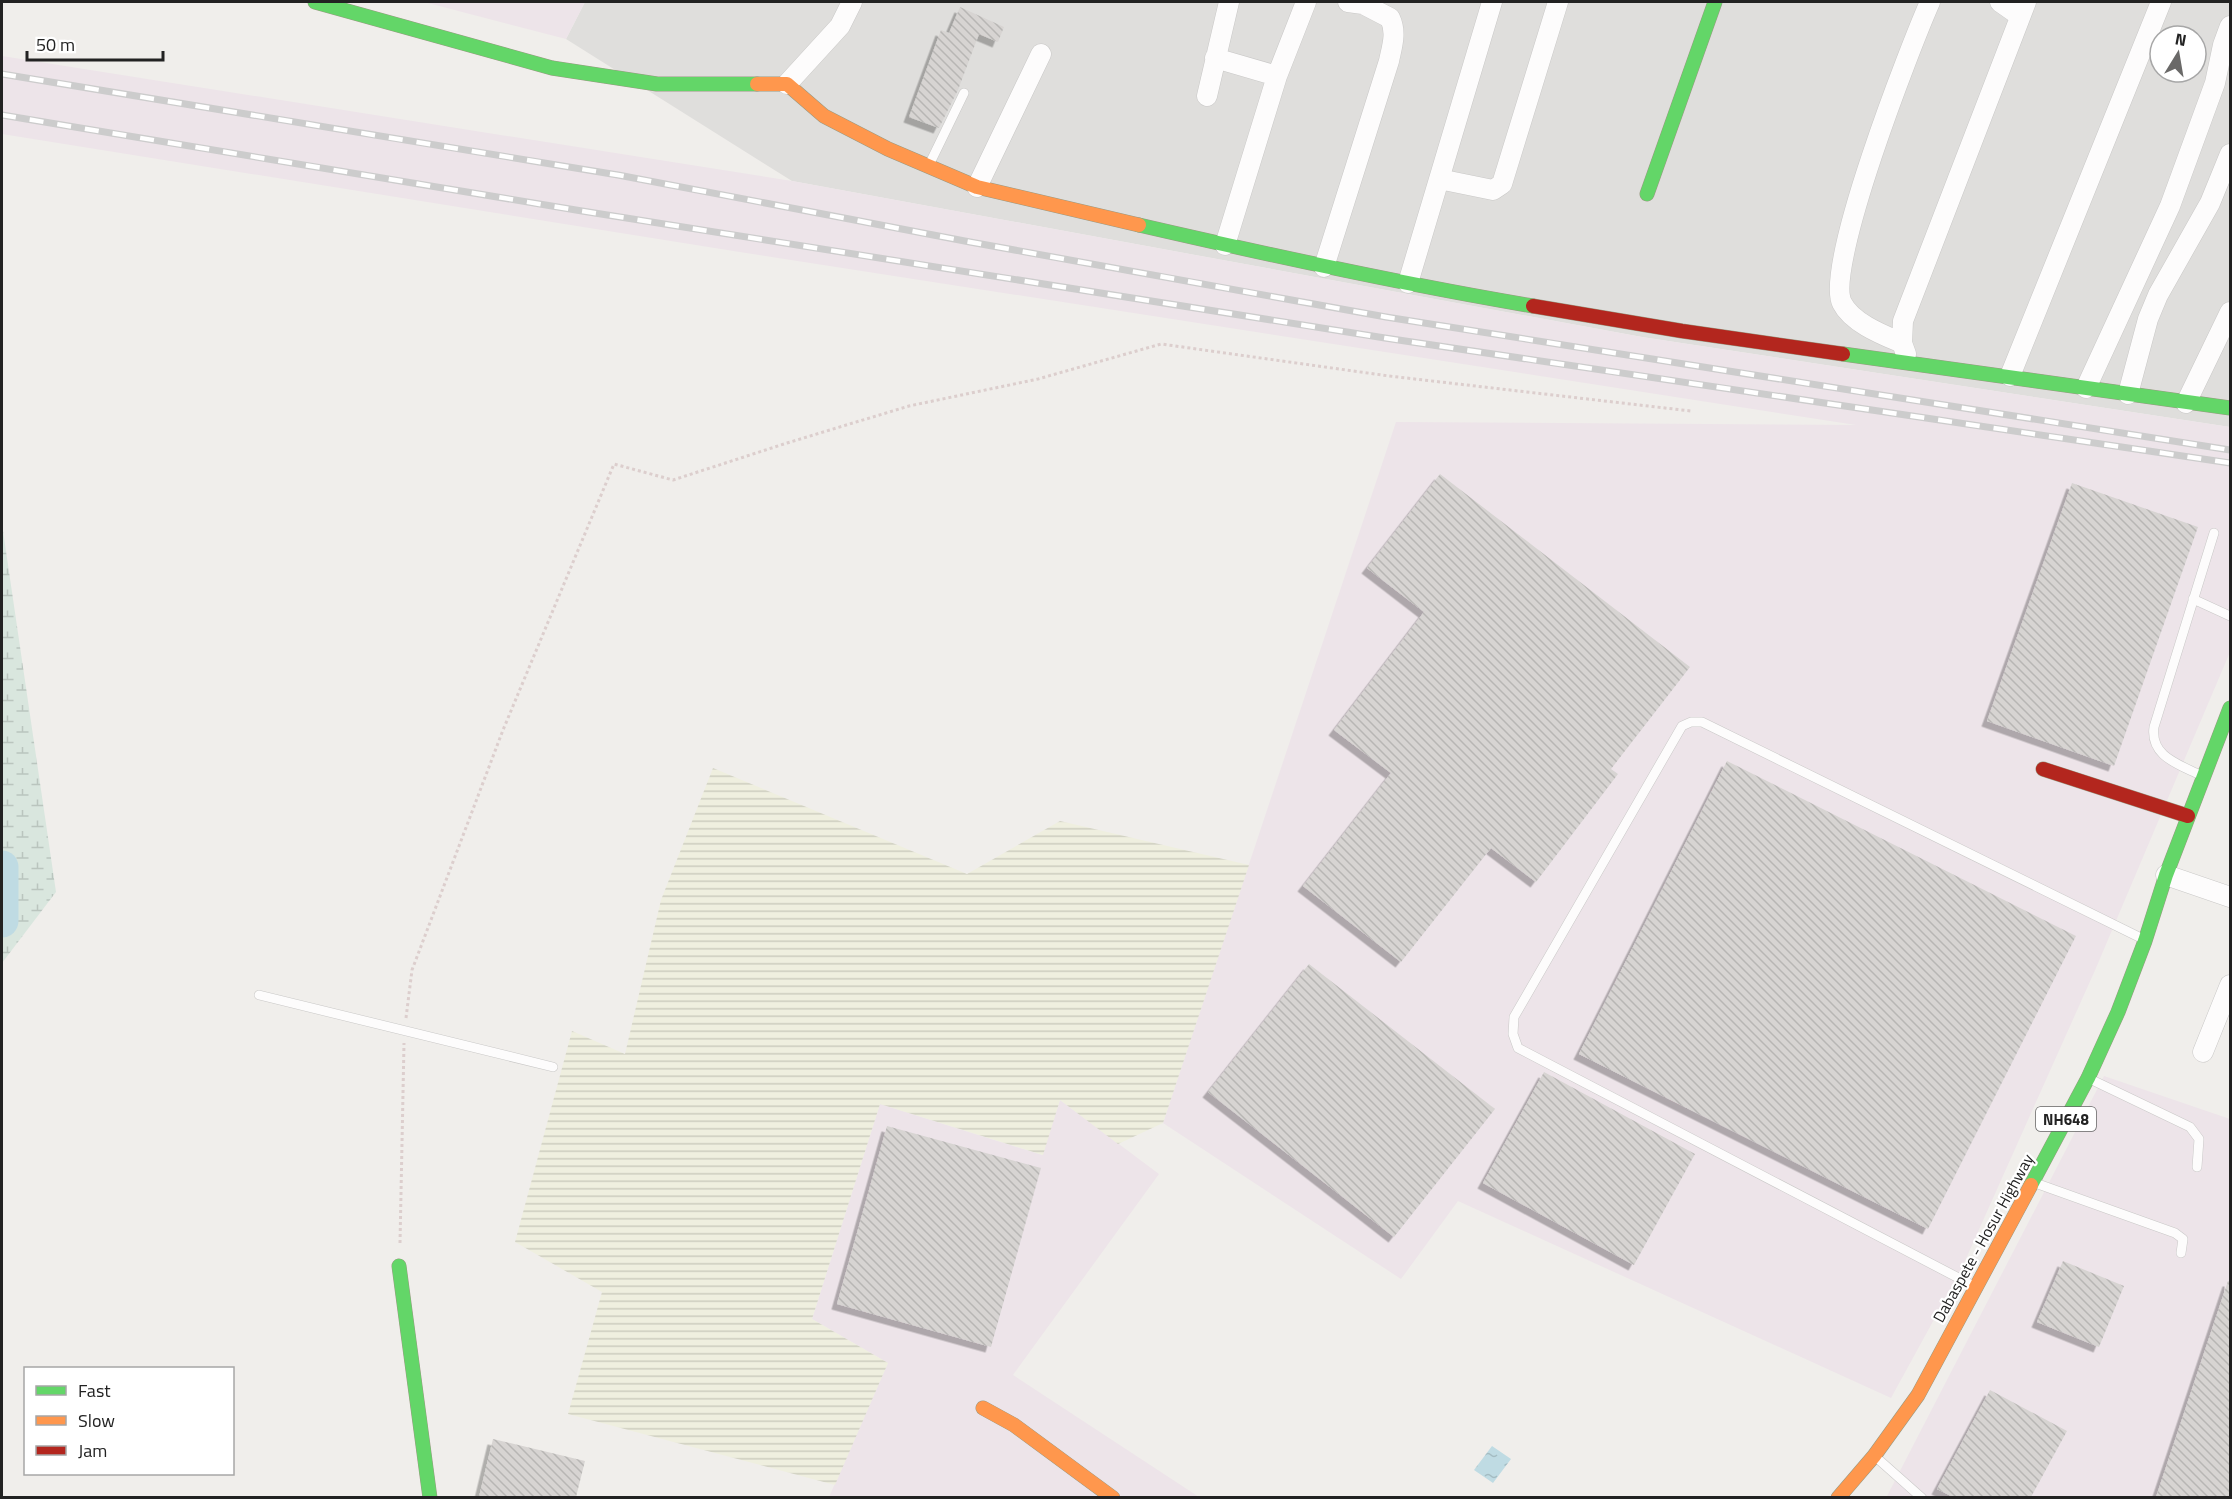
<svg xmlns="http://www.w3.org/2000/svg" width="2232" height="1499" font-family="'Titillium Web',sans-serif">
  <defs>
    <pattern id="farmland-rules" width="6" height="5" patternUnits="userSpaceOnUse" patternTransform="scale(1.5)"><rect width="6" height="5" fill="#efefdf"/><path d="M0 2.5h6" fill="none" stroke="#cdcdbf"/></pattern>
    <pattern id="wetland-marsh" width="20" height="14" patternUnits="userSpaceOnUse" patternTransform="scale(1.5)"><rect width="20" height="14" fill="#d9e6de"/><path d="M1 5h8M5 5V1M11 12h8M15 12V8" fill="none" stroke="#bac5be"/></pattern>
    <pattern id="water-ripples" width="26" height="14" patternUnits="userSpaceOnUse" patternTransform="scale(1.5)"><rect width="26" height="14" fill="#bfdbe3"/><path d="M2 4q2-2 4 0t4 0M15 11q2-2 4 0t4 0" fill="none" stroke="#a4bcc2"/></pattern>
    <pattern id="building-back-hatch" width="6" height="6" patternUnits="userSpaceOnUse" patternTransform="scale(1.5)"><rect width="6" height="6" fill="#d7d4d2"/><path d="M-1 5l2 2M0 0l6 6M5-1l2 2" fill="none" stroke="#b8b6b4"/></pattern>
    <filter id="shadow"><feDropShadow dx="-5.5" dy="5.5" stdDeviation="0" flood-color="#0004"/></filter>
  </defs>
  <rect width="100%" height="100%" fill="#f0eeeb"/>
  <!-- residential -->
  <path fill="#dfdedc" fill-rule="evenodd" d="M585,2H2230V427L1642,337L792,181L566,39ZM2160,36H2196V72H2160Z"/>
  <!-- industrial -->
  <path fill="#ede4e9" d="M424,2H585L566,39Z
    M2,56L792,181L1642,337L2230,427V652L2096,968L1960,1272L1891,1398L1458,1201L1401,1279L1163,1123L1396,422L1856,425L746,253L2,134Z
    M2104,1076L2230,1119V1497L1886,1498Z
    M1060,1100L1159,1174L1013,1375L1199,1497H829L888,1363L812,1319L880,1104L1042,1155Z"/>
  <!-- farmland -->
  <path fill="url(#farmland-rules)" d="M713,768L967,874L1060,821L1249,865L1163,1123L1118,1144L1060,1100L1043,1155L880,1104L812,1319L888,1363L835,1485L568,1414L602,1292L515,1242L572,1031L625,1054L661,900Z"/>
  <!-- wetland -->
  <path fill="url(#wetland-marsh)" d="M2,524L56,892L2,963Z"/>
  <!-- water -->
  <path fill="url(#water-ripples)" d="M1492,1446L1511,1459L1493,1483L1474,1470Z"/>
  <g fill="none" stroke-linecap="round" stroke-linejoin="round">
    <!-- river -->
    <path stroke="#bfdbe3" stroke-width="33" d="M2,867V921"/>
  </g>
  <!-- building -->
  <path fill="url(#building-back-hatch)" filter="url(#shadow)" d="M960,7L1004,27L998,42L979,34L958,90L939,128L909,117L941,30L949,33Z
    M1440,474L1690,667L1611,769L1618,774L1536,882L1491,848L1401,962L1303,886L1391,773L1334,730L1424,612L1367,568Z
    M2072,483L2198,527L2114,766L1987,721Z
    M1727,761L2076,936L1928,1229L1579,1054Z
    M1309,964L1495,1109L1394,1237L1208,1092Z
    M1544,1072L1695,1154L1634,1265L1483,1183Z
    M887,1126L1041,1168L991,1347L837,1304Z
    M2063,1261L2124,1286L2099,1347L2037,1322Z
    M2228,1281H2230V1497H2156Z
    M1990,1390L2067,1431L2031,1497H1953L1937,1489Z
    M493,1439L585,1461L576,1497H479Z"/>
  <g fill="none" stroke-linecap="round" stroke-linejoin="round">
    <!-- lane casing -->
    <g stroke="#c9c8c7" stroke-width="10">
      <path id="lane" d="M930,163L964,93
        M2193,599L2230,616
        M2200,775C2178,764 2150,756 2154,727L2214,533
        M259,995L553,1067
        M2092,1080L2190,1127L2199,1139L2197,1167
        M2038,1184L2175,1233L2183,1239L2181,1253
        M1972,1285L1518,1048L1513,1034L1514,1017L1682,726L1691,722H1702L2141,938
        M1878,1459L1922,1498"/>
    </g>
    <!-- street casing -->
    <g stroke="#c9c8c7" stroke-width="21">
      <path id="street" d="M2000,2L2020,16
        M1215,58L1277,76
        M787,84L840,26L852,2
        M1207,96L1229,2
        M1439,179L1493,190L1502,184L1558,2
        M977,187L1041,54
        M1225,245L1277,76L1306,2
        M1324,267L1389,61C1392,46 1397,33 1390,18L1363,4L1348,2
        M1408,283L1492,2
        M1902,343C1883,335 1852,323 1842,303C1824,267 1911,45 1930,2
        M1906,354L1902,343L1903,321L2026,2
        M2010,376L2161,2
        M2086,388L2170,206L2215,83L2223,45L2230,26
        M2128,394L2148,319L2158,295L2210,203L2230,154
        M2186,403L2230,312
        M2166,875L2230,897
        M2203,1052L2230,985"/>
    </g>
    <!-- fast casing -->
    <g stroke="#999a82" stroke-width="15">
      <path id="fast" d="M315,2L552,68L657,84H757
        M1647,194L1715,2
        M1139,225C1269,255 1401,284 1533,306
        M1843,354L2230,408
        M2031,1185L2088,1078L2118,1012L2145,941L2166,875L2230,708
        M399,1266L430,1498"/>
    </g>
    <!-- slow casing -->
    <g stroke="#999a82" stroke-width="15">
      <path id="slow" d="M757,84H787L824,116L888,149L977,187L1139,225
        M983,1408L1014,1425L1113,1498
        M1838,1498L1874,1456L1918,1395L2031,1185"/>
    </g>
    <!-- jam casing -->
    <g stroke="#999a82" stroke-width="15">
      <path id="jam" d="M1533,306L1682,331L1843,354
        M2043,769L2188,816"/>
    </g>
    <!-- path -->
    <path stroke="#dccecd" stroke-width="3" stroke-dasharray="3 3" stroke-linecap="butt" d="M406,1018L412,970L503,730L614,464L673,480L787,443L909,406L1038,379L1161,344L1389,376L1691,411
      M400,1243L404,1043"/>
    <!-- lane -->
    <use href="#lane" stroke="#fdfcfc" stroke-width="9"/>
    <!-- street -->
    <use href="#street" stroke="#fdfcfc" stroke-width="20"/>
    <!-- fast -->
    <use href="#fast" stroke="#63d668" stroke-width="14"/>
    <!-- slow -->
    <use href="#slow" stroke="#ff974d" stroke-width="14"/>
    <!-- jam -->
    <use href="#jam" stroke="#b3261e" stroke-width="14"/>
    <!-- rail casing -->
    <g stroke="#ccc" stroke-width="7">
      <path id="rail" d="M2,74L618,175L970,242L1386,317L2230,450
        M2,115L582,211L1385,338L2230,463"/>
    </g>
    <!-- rail -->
    <use href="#rail" stroke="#fff" stroke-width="4.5" stroke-dasharray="14" stroke-linecap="butt"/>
  </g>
  <g text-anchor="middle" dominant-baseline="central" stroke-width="4.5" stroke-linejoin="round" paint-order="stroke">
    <!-- shield labels -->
    <rect fill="#fff" stroke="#646464" stroke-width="1.5" x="2036" y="1107" width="60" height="24" rx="4.5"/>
    <g font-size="15" font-weight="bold" fill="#222">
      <text x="2066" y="1119">NH648</text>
    </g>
    <!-- street labels -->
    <g font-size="16" fill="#222" stroke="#fff">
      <text transform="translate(1983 1238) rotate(-61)">Dabaspete - Hosur Highway</text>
    </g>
  </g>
  <!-- border -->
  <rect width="2232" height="1499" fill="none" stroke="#222222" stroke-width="6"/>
  <!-- legend -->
  <rect x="24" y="1367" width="210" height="108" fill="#ffffff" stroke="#a7a7a7" stroke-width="1.5"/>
  <rect x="36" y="1386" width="30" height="9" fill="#63d668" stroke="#a7a7a7" stroke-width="1.5"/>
  <text x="78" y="1397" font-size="18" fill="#222222">Fast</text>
  <rect x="36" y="1416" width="30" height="9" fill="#ff974d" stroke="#a7a7a7" stroke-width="1.5"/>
  <text x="78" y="1427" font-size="18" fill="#222222">Slow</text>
  <rect x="36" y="1446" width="30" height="9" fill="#b3261e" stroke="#a7a7a7" stroke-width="1.5"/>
  <text x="78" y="1457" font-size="18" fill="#222222">Jam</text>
  <!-- north arrow -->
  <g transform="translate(2178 54) rotate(11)"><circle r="28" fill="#ffffff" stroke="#a7a7a7" stroke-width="1.5"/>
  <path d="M0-4.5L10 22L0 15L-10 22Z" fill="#6a6968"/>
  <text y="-9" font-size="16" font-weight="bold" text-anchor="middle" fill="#222222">N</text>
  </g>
  <!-- scale -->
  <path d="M27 51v9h136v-9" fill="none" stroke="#222222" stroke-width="3"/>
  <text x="36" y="51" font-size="18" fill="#222222" stroke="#ffffff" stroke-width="4.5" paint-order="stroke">50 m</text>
</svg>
